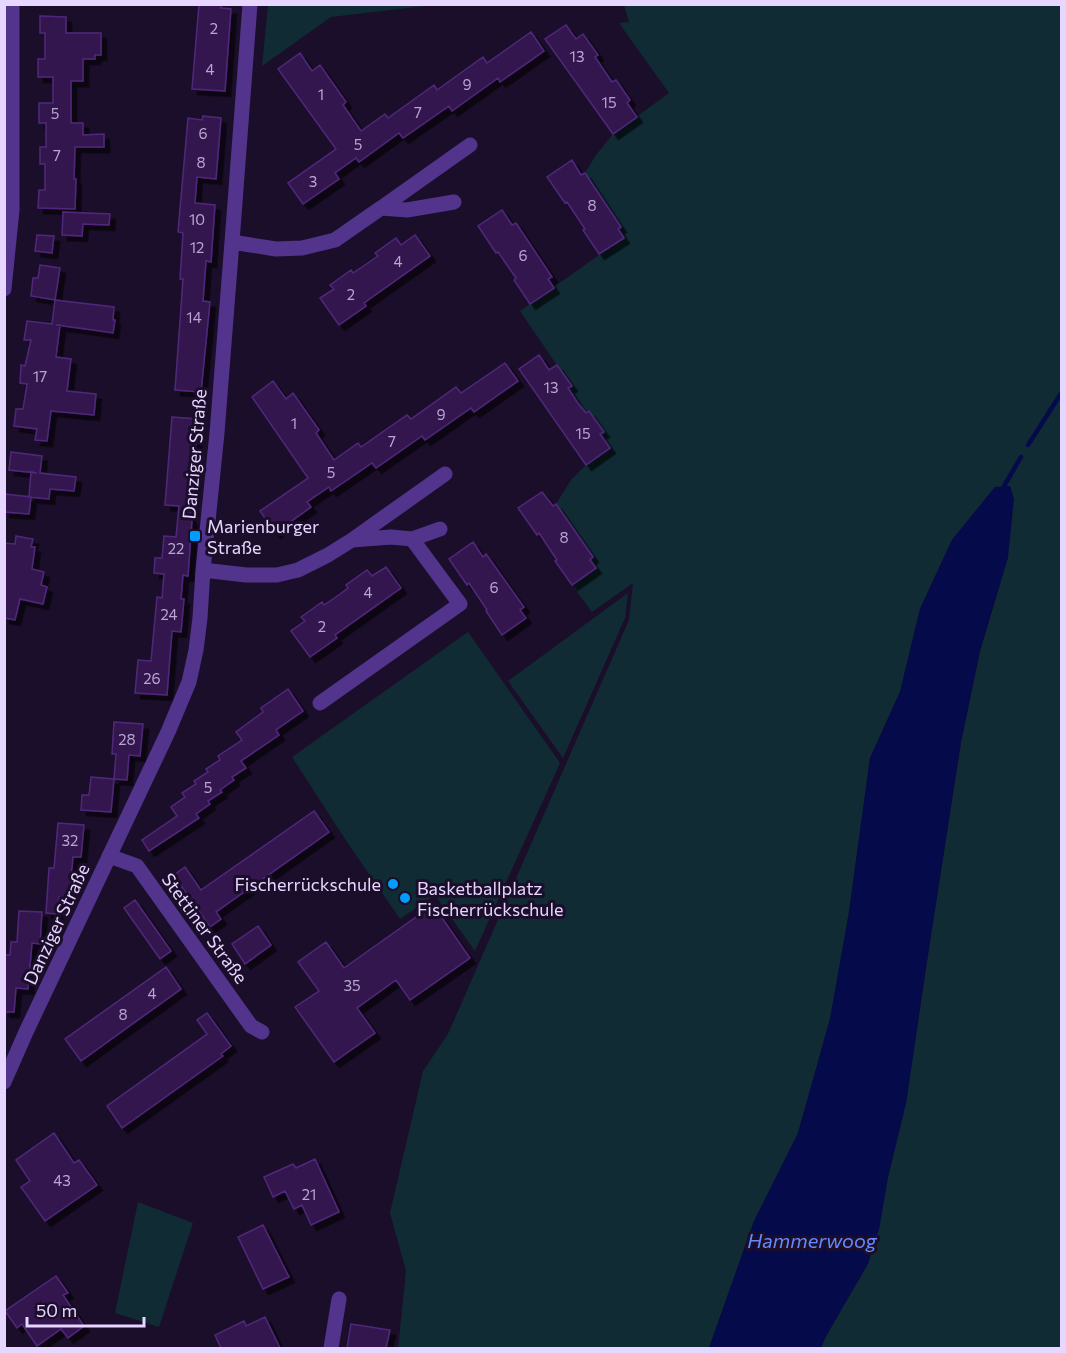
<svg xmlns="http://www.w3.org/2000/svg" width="1066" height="1353" font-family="Commissioner,sans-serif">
  <defs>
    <filter id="shadow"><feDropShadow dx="5.5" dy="5.5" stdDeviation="0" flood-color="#0009"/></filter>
  </defs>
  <rect width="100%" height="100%" fill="#1b0e2a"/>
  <!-- green -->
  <path fill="#102b34" d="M268,5V4L433,5L331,17L262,66Z
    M624,5H1061V1348H821L825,1338L841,1309L879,1229L888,1177L906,1103L927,961L961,742L980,651L1008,557L995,487L952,540L920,609L900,692L870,758L849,912L830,1019L798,1133L754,1221L709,1348H398L406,1271L390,1213L423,1071L448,1034L629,620L633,583L592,612L572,585L596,568L590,560L593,557L556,504L571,480L586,465L609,448L600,434L603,431L589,411L586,413L568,389L571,386L520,311L623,238L618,229L621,227L585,173L596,155L613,134L669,93L619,23L629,22Z
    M628,593L625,618L563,758L508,681Z
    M468,632L560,763L475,951L435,895L400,919L345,839L292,757Z
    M138,1202L193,1223L159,1327L115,1313Z"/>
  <!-- water -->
  <path fill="#050a4b" d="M1010,486L1014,499L1008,557L980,651L961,742L927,961L906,1103L888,1177L879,1229L868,1264L825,1338L821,1348H709L754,1221L798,1133L830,1019L849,912L870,758L900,692L920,609L952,540L995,487Z"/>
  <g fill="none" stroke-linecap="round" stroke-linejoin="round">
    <!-- stream -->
    <path stroke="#050a4b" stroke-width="4.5" d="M1028,445L1062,392
      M1004,486L1021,457"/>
  </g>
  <!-- building -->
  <path fill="#32184d" stroke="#50287b" stroke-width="1.5" filter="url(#shadow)" d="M199,4H221V8L231,9L225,91L192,89Z
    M40,16L66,17V33H101V55H95V59H83V81H71V123H83V135L104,134V147H75L74,179H76L75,209L38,208L39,190H45V164H40V147H46V123H39V103H53V77H38V59H45V33H40Z
    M566,25L576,39L583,34L598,55L595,57L612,82L616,80L630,100L627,103L637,117L613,134L545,39Z
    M531,32L544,51L500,82L498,78L452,111L449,106L403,138L399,133L359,162L356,158L335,173L339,179L303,204L288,183L336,149L278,69L300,53L312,71L320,65L346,102L343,105L361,131L385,114L388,118L434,85L437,90L483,57L487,63Z
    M203,116L221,118L216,179L197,177L195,203L215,205L211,262L206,261L203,301L210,302L201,392L175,390L183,279H180L183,233L178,232L188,118L202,120Z
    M572,160L581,175L585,173L621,227L618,229L624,238L599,254L583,230L585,229L567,202L565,203L547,177Z
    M502,210L512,225L516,223L552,277L548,279L554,288L530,304L514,280L516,278L498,252L496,253L478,226Z
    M63,212L110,214L109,225L83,224L82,236L62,235Z
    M37,235L54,236L52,253L35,251Z
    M415,235L430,256L364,303L366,306L339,325L320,298L334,289L330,285L351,270L353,273L365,265L378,256L375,253L396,238L401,245Z
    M40,265L60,268L55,300L31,296L33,278H38Z
    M55,300L114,307L113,320H115L113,333L93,330L56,325H60L56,357L71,359L67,391L96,394L94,415L51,411L47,441L35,440L37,429L14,426L16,409H23L27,384L20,383L21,365L25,366L31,340H24L27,321L52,324Z
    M539,355L549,370L557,365L572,386L568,388L577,402L586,413L589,411L604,432L600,434L610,448L586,465L519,369Z
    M505,363L518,381L474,412L471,408L425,440L422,436L376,468L372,463L331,491L329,487L307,502L311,507L275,533L260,511L308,478L252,397L273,381L286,399L293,393L319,430L316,433L334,460L358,443L361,447L407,415L411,419L456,387L461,393Z
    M172,417L198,419L190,520H192L188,576L183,575L181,599H184L181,632L172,631L167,695L135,693L138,660L151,661L157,597L162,598L164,574L154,573L155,558H162L164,536L176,537L179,506L165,505Z
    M11,452L42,456L40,473L76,477L74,491L50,489L49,499L29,497L31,472L37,473L9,470Z
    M542,492L553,506L556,504L593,557L590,560L596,568L572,585L555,561L557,560L539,533L537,535L518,508Z
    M5,494L31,497L29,514L4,512Z
    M16,536L33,539L31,547H35L32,569L44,572L41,585L47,587L43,604L20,599L15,620L4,618V543L15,544Z
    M473,542L483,557L486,554L524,607L520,610L526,618L502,635L486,611L487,610L469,583L467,585L449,559Z
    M386,567L401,588L335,635L337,638L310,657L291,631L305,621L301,617L322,602L324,605L336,597L348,588L346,585L367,570L372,576Z
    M288,689L303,711L276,730L279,735L241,761L246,768L232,777L234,780L220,790L222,792L208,801L210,804L196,814L199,818L149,851L142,840L177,816L171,807L185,797L182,793L196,784L194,781L208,772L206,769L220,760L218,756L242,740L236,732L263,712L261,708Z
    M114,722L143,724L140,756L129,755L127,780L114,779L116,754H112Z
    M91,777L114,779L111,812L81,810L82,795H89Z
    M314,811L329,832L216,912L221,919L210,927L182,887L176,892L167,880L185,867L201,890Z
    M58,823L84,825L81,857H73L69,898L59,897L57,914L46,913L49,868H54Z
    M135,900L171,951L160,959L124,908Z
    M433,905L470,958L410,1000L396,980L357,1008L375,1033L334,1062L295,1007L319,991L298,962L326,942L344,968Z
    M19,911L42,912L40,944L32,943L28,989L16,988L14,1012H4V955H10L11,942H17Z
    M258,926L271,945L245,964L232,944Z
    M166,967L181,989L81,1061L65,1039Z
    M207,1013L231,1046L221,1054L223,1056L122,1128L107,1106L207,1034L197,1020Z
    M54,1133L74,1163L79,1160L97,1185L45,1221L21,1187L30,1181L16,1160Z
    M315,1159L339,1212L311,1225L302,1205L294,1209L285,1191L273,1197L264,1177L293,1164L296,1168Z
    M263,1225L289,1277L263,1289L238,1237Z
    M56,1276L68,1293L63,1295L84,1326L68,1338L61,1329L37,1346L22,1324L17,1328L5,1311Z
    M265,1317L280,1348H221L215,1335L244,1321L246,1326Z
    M351,1324L390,1330L386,1348H347Z"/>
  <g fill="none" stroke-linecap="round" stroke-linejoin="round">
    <!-- minor -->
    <path stroke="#52348d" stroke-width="15" d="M381,208L470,145
      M232,242L276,249L302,248L335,240L381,208L407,210L454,202
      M4,289L12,210V4
      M352,540L445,474
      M203,570L246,575H277L298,570L328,555L352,540L391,537L412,539L440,529
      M320,703L460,604L412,539
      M109,856L137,866L251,1026L262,1032
      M4,1082L26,1032L168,732L189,682L196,650L200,618L203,570L217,433L232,242L250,4
      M331,1348L339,1299"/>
  </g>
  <!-- markers -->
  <g fill="#029cff" stroke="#1b0e2a" stroke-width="2">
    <rect x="189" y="530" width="12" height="12" rx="3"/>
    <circle cx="393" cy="884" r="6"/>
    <circle cx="405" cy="898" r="6"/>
  </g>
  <g text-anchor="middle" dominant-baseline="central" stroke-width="6" stroke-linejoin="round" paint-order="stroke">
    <!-- number labels -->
    <g font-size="15" fill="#baa6d2">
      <text x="214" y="28">2</text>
      <text x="577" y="56">13</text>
      <text x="210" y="69">4</text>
      <text x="467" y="84">9</text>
      <text x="321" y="94">1</text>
      <text x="609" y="102">15</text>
      <text x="418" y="112">7</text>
      <text x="55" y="113">5</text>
      <text x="203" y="133">6</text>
      <text x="358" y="144">5</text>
      <text x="57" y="155">7</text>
      <text x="201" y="162">8</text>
      <text x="313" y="181">3</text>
      <text x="592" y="205">8</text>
      <text x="197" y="219">10</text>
      <text x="197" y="247">12</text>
      <text x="523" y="255">6</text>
      <text x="398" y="261">4</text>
      <text x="351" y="294">2</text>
      <text x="194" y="317">14</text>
      <text x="40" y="376">17</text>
      <text x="551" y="387">13</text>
      <text x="441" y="414">9</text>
      <text x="294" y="423">1</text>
      <text x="583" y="433">15</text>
      <text x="392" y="441">7</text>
      <text x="331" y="472">5</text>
      <text x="564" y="537">8</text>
      <text x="176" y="548">22</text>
      <text x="494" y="587">6</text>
      <text x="368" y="592">4</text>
      <text x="169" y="614">24</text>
      <text x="322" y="626">2</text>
      <text x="152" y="678">26</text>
      <text x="127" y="739">28</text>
      <text x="208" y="787">5</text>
      <text x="70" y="840">32</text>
      <text x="352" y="985">35</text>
      <text x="152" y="993">4</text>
      <text x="123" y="1014">8</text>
      <text x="62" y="1180">43</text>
      <text x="309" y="1194">21</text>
    </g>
    <!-- street labels -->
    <g font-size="18" fill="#e7d6ff" stroke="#1b0e2a">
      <text transform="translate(194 454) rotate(-85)">Danziger Straße</text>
      <text transform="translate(56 924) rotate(-65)">Danziger Straße</text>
      <text transform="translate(205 928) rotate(54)">Stettiner Straße</text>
    </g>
    <!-- poi labels -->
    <g font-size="18" fill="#e7d6ff" stroke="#1b0e2a" text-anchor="start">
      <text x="207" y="526">Marienburger<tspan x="207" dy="21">Straße</tspan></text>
      <text x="381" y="884" text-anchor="end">Fischerrückschule</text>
      <text x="417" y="888">Basketballplatz<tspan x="417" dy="21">Fischerrückschule</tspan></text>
    </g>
    <!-- water labels -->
    <g font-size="20" font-style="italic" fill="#648aff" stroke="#1b0e2a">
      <text x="812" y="1240">Hammerwoog</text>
    </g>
  </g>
  <!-- border -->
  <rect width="1066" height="1353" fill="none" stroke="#e7d6ff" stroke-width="12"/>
  <!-- scale -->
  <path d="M27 1317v9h117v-9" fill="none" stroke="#e7d6ff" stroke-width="3"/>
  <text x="36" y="1317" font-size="18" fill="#e7d6ff" stroke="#1b0e2a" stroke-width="4.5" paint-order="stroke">50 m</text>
</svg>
